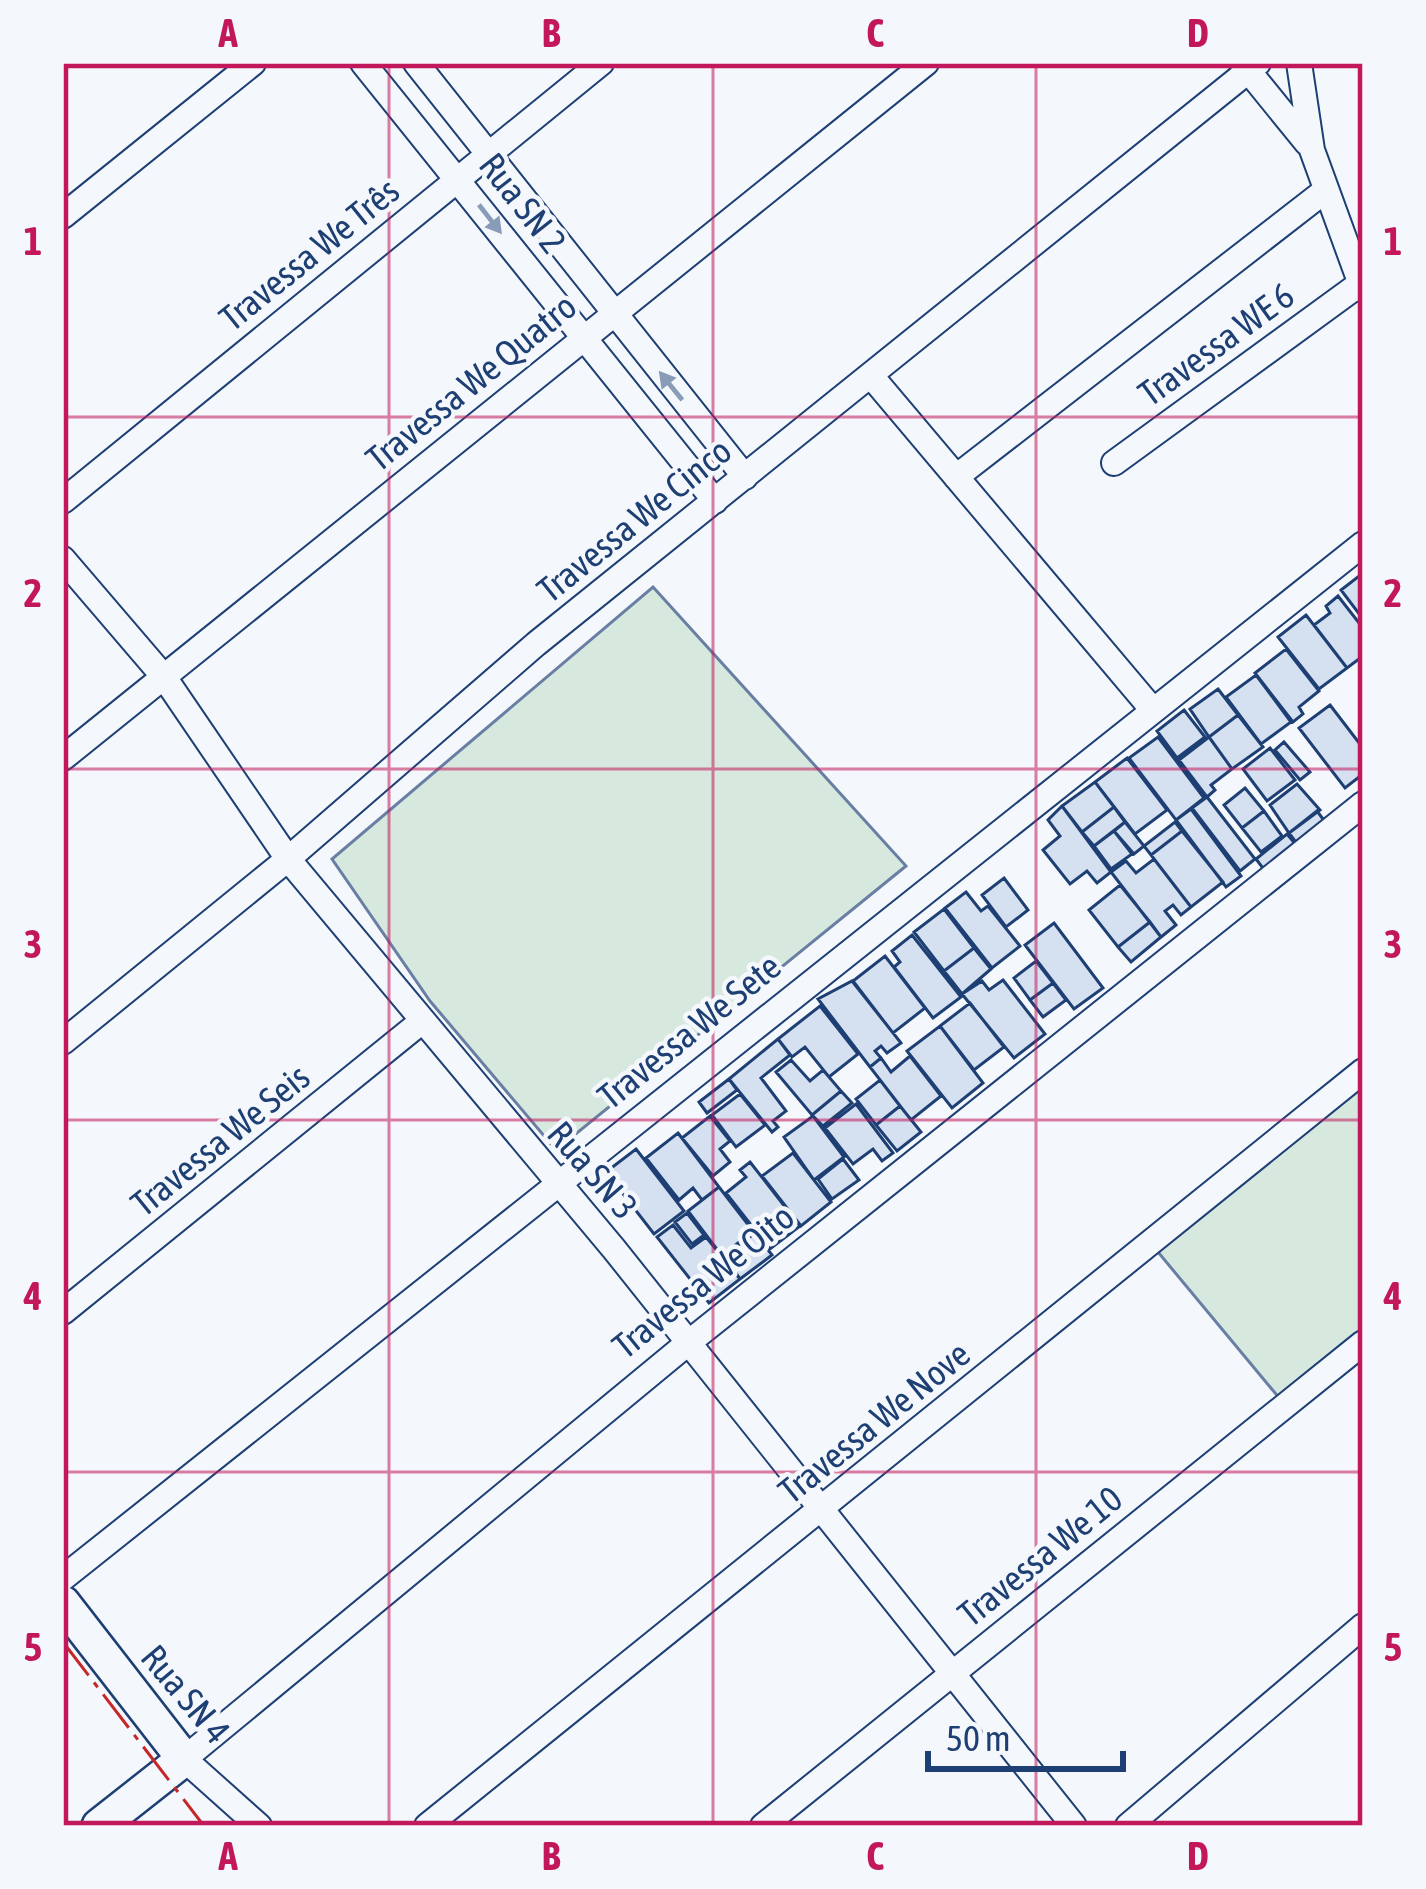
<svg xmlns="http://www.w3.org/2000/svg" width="1426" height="1889" font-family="'Asap Condensed',sans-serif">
  <rect width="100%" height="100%" fill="#f4f7fb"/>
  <!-- green -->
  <path fill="#d7e8df" stroke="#687fa3" stroke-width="3" d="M653,587L906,866L556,1150L430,1001L332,859Z
    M1358,1081L1363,1087V1332L1280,1399L1153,1246Z"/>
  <!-- building -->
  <path fill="#d5e0f0" stroke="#1d3f73" stroke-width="3" d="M1363,573V619L1341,590Z
    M1338,596L1363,628V656L1347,668L1314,625L1330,613L1326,606Z
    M1306,615L1347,668L1319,689L1278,637Z
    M1286,649L1319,691L1299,707L1303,714L1293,722L1255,673Z
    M1256,675L1291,722L1261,744L1226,697Z
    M1218,689L1238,715L1209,737L1190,709Z
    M1330,705L1363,748V774L1345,788L1299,728Z
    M1184,710L1205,737L1177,758L1157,731Z
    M1238,715L1263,747L1232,769L1209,737Z
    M1158,737L1204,798L1176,820L1129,758Z
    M1209,737L1232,769L1211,785L1215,790L1207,797L1179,760Z
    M1284,742L1310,772L1300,780L1275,750Z
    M1270,748L1295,780L1267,801L1243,769Z
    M1127,758L1167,810L1135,834L1095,782Z
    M1095,782L1114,807L1082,832L1062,806Z
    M1297,784L1320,810L1289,833L1270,805Z
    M1245,788L1264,811L1242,828L1224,805Z
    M1207,797L1255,859L1240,871L1192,808Z
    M1062,806L1111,872L1097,883L1087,871L1070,884L1043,850L1060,836L1048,820Z
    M1114,807L1125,822L1094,846L1082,832Z
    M1191,809L1241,876L1226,887L1176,820Z
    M1264,811L1282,836L1261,852L1242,828Z
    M1317,811L1326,823L1298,845L1289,833Z
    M1125,822L1144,846L1134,854L1114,831Z
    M1175,822L1182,831L1151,855L1144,846Z
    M1114,831L1132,854L1111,869L1094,846Z
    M1182,831L1223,882L1191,907L1151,855Z
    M1287,834L1297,846L1265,871L1256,859Z
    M1154,859L1191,907L1181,915L1173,905L1165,911L1176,925L1161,937L1111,872L1126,861L1136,873Z
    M1004,878L1028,910L1006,927L982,895Z
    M1120,885L1150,922L1118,947L1089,910Z
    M966,892L981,911L988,906L1020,946L992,968L945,908Z
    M944,909L974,948L944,971L914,932Z
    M1150,922L1161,937L1131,962L1118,947Z
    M1054,923L1103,988L1074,1009L1025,945Z
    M912,935L961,997L933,1018L894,967L900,962L892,951Z
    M974,948L991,969L962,994L944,971Z
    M885,956L925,1008L893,1033L853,981Z
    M1036,961L1053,983L1030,1000L1014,978Z
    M1003,980L1045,1034L1014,1058L962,994L982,981L989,990Z
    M852,981L901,1043L887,1053L881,1046L875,1051L881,1058L870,1067L818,999Z
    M1053,983L1066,1000L1043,1017L1030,1000Z
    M970,1003L1004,1047L974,1070L940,1026Z
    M820,1006L858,1054L829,1077L805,1047L792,1057L778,1039Z
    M940,1026L983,1083L952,1108L907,1051Z
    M778,1039L790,1055L761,1078L786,1111L773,1121L778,1127L772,1132L729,1079Z
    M910,1056L941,1096L911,1120L870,1067L881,1058L891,1072Z
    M791,1060L810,1081L823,1070L841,1091L812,1115L776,1072Z
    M729,1079L737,1090L707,1113L699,1102Z
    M880,1080L900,1106L876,1125L856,1099Z
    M841,1091L852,1103L823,1126L812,1115Z
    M740,1094L765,1125L736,1147L712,1115Z
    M856,1104L893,1153L882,1161L873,1149L853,1164L825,1128Z
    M900,1106L921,1132L897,1151L876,1125Z
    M710,1116L730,1141L720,1149L730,1162L713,1176L682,1138Z
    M813,1116L844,1157L814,1180L784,1137Z
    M678,1133L719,1187L702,1200L693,1188L679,1200L646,1158Z
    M636,1149L684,1211L654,1234L606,1172Z
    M793,1153L831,1202L801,1226L762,1176Z
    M843,1159L859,1180L832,1199L818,1179Z
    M750,1162L800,1226L770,1249L726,1193L746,1177L740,1170Z
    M719,1187L753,1231L722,1256L688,1211Z
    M687,1213L704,1235L692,1244L675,1222Z
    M673,1225L691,1248L706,1237L740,1279L709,1303L657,1237Z
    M755,1233L772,1255L740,1279L725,1256Z"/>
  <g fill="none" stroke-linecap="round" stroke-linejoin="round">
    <!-- minor casing -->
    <g stroke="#1d3f73" stroke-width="28">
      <path id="minor" d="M363,63L715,501
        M416,63L745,477
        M1242,63L1307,143
        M1299,63L1312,150L1363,290
        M63,216L253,63
        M872,377L1152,709
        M1114,463L1361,283
        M956,477L1326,190
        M63,501L601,63
        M63,559L164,677L288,859L614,1249L1074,1826
        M63,758L926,63
        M63,1042L288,859L536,644L1258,63
        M63,1312L421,1022
        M63,1578L1363,544
        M259,1826L184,1759L688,1343L1363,804
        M427,1826L1363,1071
        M763,1826L1363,1343
        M1128,1826L1363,1626"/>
    </g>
    <!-- secondary casing -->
    <g stroke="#1d3f73" stroke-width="38">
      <path id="secondary" d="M63,1603L184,1759L99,1826"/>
    </g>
    <!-- minor -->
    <use href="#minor" stroke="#f4f7fb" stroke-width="24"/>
    <!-- secondary -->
    <use href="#secondary" stroke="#f4f7fb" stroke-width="33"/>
    <!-- power -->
    <path stroke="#c62828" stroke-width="3" stroke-dasharray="42 9 6 9" stroke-linecap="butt" d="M63,1642L204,1826"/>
  </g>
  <!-- one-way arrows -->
  <defs><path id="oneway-solid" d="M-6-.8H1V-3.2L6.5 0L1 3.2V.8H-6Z" transform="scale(3)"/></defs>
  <g fill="#889bb7">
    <use href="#oneway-solid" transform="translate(490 219) rotate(52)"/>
    <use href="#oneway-solid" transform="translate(671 386) rotate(-129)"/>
  </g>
  <!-- grid -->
  <path fill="none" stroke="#c2185b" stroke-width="3" stroke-opacity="0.55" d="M389,63V1826M713,63V1826M1036,63V1826M63,417H1363M63,769H1363M63,1120H1363M63,1472H1363"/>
  <g text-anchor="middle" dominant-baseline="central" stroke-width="9" stroke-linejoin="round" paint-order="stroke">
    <!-- street labels -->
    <g font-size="36" fill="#1d3f73" stroke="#f4f7fb">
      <text transform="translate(523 203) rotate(52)">Rua SN 2</text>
      <text transform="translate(309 254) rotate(-39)">Travessa We Três</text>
      <text transform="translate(1216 344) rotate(-36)">Travessa WE 6</text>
      <text transform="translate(471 382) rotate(-39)">Travessa We Quatro</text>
      <text transform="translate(634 520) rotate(-39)">Travessa We Cinco</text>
      <text transform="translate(689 1031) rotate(-39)">Travessa We Sete</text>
      <text transform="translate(220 1140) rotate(-39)">Travessa We Seis</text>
      <text transform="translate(593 1170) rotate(49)">Rua SN 3</text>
      <text transform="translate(703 1281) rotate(-39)">Travessa We Oito</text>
      <text transform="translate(874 1422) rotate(-39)">Travessa We Nove</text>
      <text transform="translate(1040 1556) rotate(-39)">Travessa We 10</text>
      <text transform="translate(186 1694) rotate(50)">Rua SN 4</text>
    </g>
  </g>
  <!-- border -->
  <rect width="1426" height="1889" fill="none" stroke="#f4f7fb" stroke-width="132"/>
  <!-- scale -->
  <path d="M928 1751v18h195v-18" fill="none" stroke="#1d3f73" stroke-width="6"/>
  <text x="946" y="1751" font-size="36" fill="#1d3f73" stroke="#f4f7fb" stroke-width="9" paint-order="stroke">50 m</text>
  <rect x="66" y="66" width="1294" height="1757" fill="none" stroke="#c2185b" stroke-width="4.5"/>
  <g font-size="39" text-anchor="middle" font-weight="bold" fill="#c2185b">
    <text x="228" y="47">A</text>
    <text x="551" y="47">B</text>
    <text x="875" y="47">C</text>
    <text x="1198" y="47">D</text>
    <text x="33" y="255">1</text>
    <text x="1393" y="255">1</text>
    <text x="33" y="607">2</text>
    <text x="1393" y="607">2</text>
    <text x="33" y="958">3</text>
    <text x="1393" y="958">3</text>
    <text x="33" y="1310">4</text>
    <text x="1393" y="1310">4</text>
    <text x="33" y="1661">5</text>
    <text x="1393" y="1661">5</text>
    <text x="228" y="1870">A</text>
    <text x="551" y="1870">B</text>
    <text x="875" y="1870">C</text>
    <text x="1198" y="1870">D</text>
  </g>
</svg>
